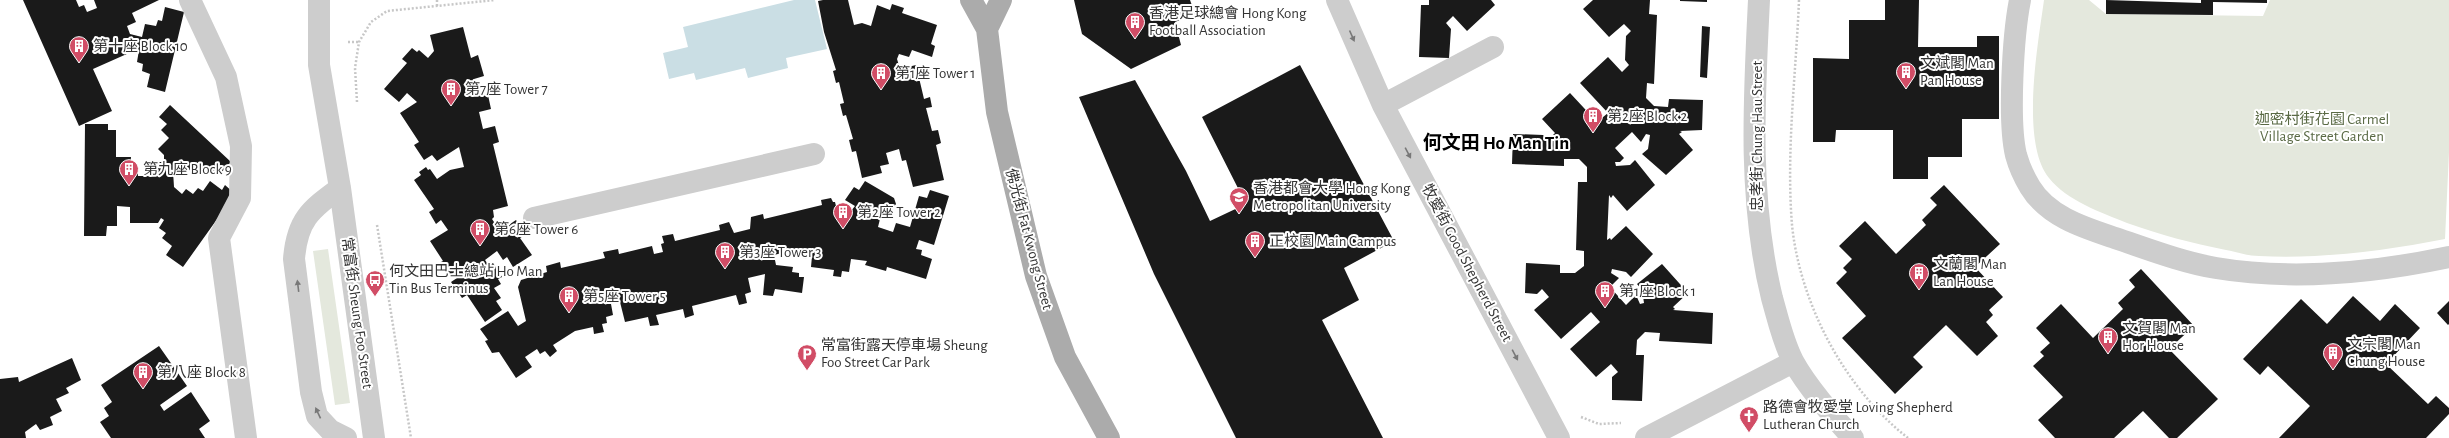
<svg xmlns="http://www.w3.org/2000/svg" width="2449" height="438" font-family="'Alegreya Sans','Noto Sans TC',sans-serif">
  <rect width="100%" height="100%" fill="#fff"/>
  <!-- green -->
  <path fill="#e4e8dd" d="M2044,0H2089L2106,14L2263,16L2270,0H2449V152L2445,239C2384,251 2321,259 2259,256C2248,256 2237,252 2226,250C2191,243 2161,235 2127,223C2102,213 2066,200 2049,178C2020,142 2038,44 2044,0Z
    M328,249L350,403L335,405L313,251Z"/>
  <!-- water -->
  <path fill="#cadee4" d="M794,0H815L827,49L786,58L788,68L748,78L745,68L696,80L694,73L669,79L663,53L688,47L683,27Z"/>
  <!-- building -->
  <path fill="#1a1a1a" d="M23,0H76L79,7L84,5L87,12L97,8L94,0H159L132,13L136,22L127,26L130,34L142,37L145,24L156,26L158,20L162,21L165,7L184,12L165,92L147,87L150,74L142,71L143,64L137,62L139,50L130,47L129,53L93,69L112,111L79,126Z
    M823,0H848L854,25L862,23L871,26L877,5L890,10L892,4L904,8L902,13L937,25L931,44L935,46L932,57L912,50L909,57L899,54L897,59L900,69L916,65L924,99L930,97L932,107L926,108L932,131L938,130L941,143L936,145L944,180L913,187L906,160L902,161L899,149L886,153L889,164L880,166L882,173L862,178L856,151L852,152L849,140L853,139L846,115L843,116L840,104L844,103L839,82L836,83L833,71L836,70L824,32L818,1Z
    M1074,0H1190L1195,14L1175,22L1181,45L1131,69L1082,34Z
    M1429,0H1491L1495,5L1467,31L1453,16L1446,23L1451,29L1449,58L1419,57L1421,5H1429Z
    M1593,0H1650L1649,14L1657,15L1654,84L1647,83L1646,98L1654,106L1668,107L1669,99L1703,100L1702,130L1680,131L1682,132L1679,134L1693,150L1666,175L1642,154L1648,149L1650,135L1646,134L1641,142L1632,132L1615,148L1624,158L1620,162H1615L1616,166L1630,165L1635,160L1655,185L1627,211L1613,195L1611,198L1609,195L1607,240L1610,238L1611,240L1626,226L1653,254L1631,277L1626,272L1612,269L1611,273L1619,278L1610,287L1626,305L1636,295L1640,304L1644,303L1642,290L1637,284L1662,264L1688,293L1673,307L1675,309L1673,310L1713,313L1712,344L1659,341L1660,333L1645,332L1637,340L1636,355H1644L1642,401L1612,400V377L1618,372L1611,364L1596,377L1570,349L1600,322L1591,312L1561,339L1534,310L1549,297L1542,289L1537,294L1525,293L1526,263L1560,265V273H1575L1584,266V251L1576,250L1578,182H1587V167L1579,159H1564V166L1512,164L1513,134L1543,135L1548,140L1555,133L1542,119L1570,93L1597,122L1608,113L1580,83L1608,57L1622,72L1629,65L1625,60L1626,36L1631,31L1624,24L1609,37L1583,9Z
    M1680,0H1707V2L1680,1Z
    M1885,0H1919L1918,47H1977V36H1999V119H1962V157H1928V179H1893V130H1836L1835,142H1813V58L1849,59V20H1885Z
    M2106,0L2201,3V0H2267V3L2213,2V15L2106,14Z
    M1702,26L1710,27L1707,78L1700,77Z
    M463,27L471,58L478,55L484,76L474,79L476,87L479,86L481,96L488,95L491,109L479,112L483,129L495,126L499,142L493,144L508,206L493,210L494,217L492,219L500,231L516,220L525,235L520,238L532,255L513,267L507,257L503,260L497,251L485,260L489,266L493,263L502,277L498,279L501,284L494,288L501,298L496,301L502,310L485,322L467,295L462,298L451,282L460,276L457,270L448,277L439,263L443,261L430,241L448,230L441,220L436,224L429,212L434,209L414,180L421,175L419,172L426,167L428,170L430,169L437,179L450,170L464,167L459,147L437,161L432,155L424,160L414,145L419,142L400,113L417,102L407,93L399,102L384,89L407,63L402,59L412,48L417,52L419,50L428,58L434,51L430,35Z
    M1300,65L1394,241L1344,268L1359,300L1322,320L1383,438H1236L1154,274L1079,97L1135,80L1186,171L1210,221L1246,204L1202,117Z
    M170,105L231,162L219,175L210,168L206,172L201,168L195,175L182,163L173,171L174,187L182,194L186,189L193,194L198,188L203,191L210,181L222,190L225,185L235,194L183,267L166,255L172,246L162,238L166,233L159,228L164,220L161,218L158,223H130V207L117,206V226H107L106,236H84L85,124H108V130H116V157H131L130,168L138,169V176H153V162H164V155L158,149L169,138L161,130L167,124L159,117Z
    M865,181L894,198L896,204L887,217L880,219L878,227L893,232L896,223L910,227L919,196L927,198L930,190L949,196L934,245L919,240L916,249L922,250L921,255L932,259L926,279L887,267L886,271L865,265L867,261L851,259L849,272L842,271L841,277L833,276L834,270L811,267L812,256L804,259L801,248L774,255L776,265L793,267L792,272L799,273V277H804L802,293L775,289L773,296L763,295L765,274L748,278L751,292L745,294L747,303L739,305L736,295L692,306L694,315L685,318L683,309L656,315L659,325L650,326L648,317L625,322L620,302L611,304L613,315L606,317L607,323L602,324L604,332L594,334L593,327L575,331L553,345L557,351L550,357L545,351L540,354L537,349L525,357L532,367L516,378L499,352L492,353L485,341L488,340L480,329L508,311L518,326L526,321L518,287L521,280L547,272L546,266L560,262L561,268L605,258L603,252L618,249L619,254L652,246L654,254L663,252L661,244L664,243L662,236L673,234L675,241L720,230L719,225L729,222L734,233L750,229L751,217L763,214L764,219L822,205L821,200L831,198L833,202H835L838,214L851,211L855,206L845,200L854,187L859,190Z
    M1944,185L2000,244L1975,267L2003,297L1989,310L1993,315L1986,322L1998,336L1977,356L1946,325L1913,357L1923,367L1895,394L1842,338L1866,316L1836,283L1847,272L1843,268L1852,259L1839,246L1865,221L1896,254L1926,225L1922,220L1937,205L1930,198Z
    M2141,269L2194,326L2169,349L2218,399L2177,438H2169L2143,411L2114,438H2055L2038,420L2063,397L2033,366L2044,356L2040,352L2050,343L2036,328L2061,304L2093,338L2123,309L2118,303L2135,287L2129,280Z
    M2353,296L2380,321L2395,304L2420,328L2386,364L2428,404L2436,396L2449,408V414L2426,438H2279L2310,406L2268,366L2260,375L2243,359L2301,299L2327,324Z
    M2449,301V324L2448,325L2437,313Z
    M159,346L187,386L160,405L164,411L191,392L210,421L199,429L205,438H111L100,422L109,416L104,408L112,402L101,385Z
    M72,358L81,380L66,388L69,393L56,399L62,411L50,417L53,425L40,430L36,424L25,432L26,438H0V379L18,377L19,382Z"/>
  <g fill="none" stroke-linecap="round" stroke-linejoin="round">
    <!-- path -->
    <path stroke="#c7c7c7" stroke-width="2.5" stroke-dasharray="2 2" stroke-linecap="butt" d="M437,0V6
      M1799,0C1796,74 1786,151 1792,225C1800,304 1845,389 1908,438
      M348,42H359
      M357,102L355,68L359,42L371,22L387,11L495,0
      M377,225L411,438
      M1581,417L1599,424L1621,423"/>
    <!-- minor -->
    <path stroke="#cdcdcd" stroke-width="22" d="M190,0L226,77L241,146L240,198L219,238L246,438
      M319,0V65L340,188L374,438
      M1337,0L1383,105L1559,438
      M1759,0C1754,100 1748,200 1772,298C1778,319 1783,342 1793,361C1806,385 1834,418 1853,438
      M2020,0C2013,35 2008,122 2016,155C2019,166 2024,177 2030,187C2048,217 2085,228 2115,238C2148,249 2181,262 2216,268C2293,281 2373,273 2449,257
      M1383,105L1493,47
      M340,188C310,210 297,220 294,259L311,392L317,416L330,430L346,438
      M534,218L814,154
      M1646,438L1793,362"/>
    <!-- major -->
    <path stroke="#ababab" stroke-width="22" d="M971,0L987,29L997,112L1036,276L1065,357L1109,438
      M987,29L1001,0"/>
  </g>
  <!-- one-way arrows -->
  <defs><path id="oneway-solid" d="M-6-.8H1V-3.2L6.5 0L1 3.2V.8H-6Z"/></defs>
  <g fill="#787878">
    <use href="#oneway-solid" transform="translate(1352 36) rotate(66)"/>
    <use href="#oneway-solid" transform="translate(1408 153) rotate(62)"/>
    <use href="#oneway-solid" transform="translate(298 286) rotate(-97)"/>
    <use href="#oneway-solid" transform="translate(1515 355) rotate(62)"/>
    <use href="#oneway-solid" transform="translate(318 413) rotate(-115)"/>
  </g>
  <!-- icons -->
  <defs>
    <g id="building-pin" transform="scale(1)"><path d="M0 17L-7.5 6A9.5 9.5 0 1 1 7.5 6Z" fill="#d14d66" stroke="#fff"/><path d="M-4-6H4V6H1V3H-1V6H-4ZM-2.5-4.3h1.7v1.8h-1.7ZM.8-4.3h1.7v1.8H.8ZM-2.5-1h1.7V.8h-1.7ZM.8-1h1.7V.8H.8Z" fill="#fff"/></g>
    <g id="university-pin" transform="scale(1)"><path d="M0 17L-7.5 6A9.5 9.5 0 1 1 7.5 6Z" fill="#d14d66" stroke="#fff"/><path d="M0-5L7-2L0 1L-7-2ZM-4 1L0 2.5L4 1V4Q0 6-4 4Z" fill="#fff"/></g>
    <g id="bus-pin" transform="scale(1)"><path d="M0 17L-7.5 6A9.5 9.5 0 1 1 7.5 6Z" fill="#d14d66" stroke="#fff"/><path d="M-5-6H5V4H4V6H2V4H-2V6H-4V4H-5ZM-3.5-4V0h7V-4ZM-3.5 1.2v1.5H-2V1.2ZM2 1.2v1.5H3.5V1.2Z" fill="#fff"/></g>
    <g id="parking-pin" transform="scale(1)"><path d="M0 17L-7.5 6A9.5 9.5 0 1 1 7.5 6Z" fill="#d14d66" stroke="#fff"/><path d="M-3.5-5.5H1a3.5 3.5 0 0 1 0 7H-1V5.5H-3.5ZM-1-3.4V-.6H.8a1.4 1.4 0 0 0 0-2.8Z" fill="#fff"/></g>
    <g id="church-pin" transform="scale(1)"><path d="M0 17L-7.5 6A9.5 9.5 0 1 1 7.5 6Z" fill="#d14d66" stroke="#fff"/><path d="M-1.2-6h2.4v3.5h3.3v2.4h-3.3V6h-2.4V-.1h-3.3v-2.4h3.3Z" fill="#fff"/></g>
  </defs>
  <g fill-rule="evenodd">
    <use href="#building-pin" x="1135" y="22"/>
    <use href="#building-pin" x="79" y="46"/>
    <use href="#building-pin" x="1906" y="72"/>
    <use href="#building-pin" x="881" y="73"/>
    <use href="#building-pin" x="451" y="89"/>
    <use href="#building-pin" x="1593" y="116"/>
    <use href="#building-pin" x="129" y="169"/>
    <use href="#university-pin" x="1239" y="197"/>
    <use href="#building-pin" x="843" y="212"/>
    <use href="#building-pin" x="480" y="229"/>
    <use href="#building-pin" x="1255" y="241"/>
    <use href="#building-pin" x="725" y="252"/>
    <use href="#building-pin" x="1919" y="273"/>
    <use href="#bus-pin" x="375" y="280"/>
    <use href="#building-pin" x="1605" y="291"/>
    <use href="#building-pin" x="569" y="296"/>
    <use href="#building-pin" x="2108" y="337"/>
    <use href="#building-pin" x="2333" y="353"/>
    <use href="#parking-pin" x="807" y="354"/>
    <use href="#building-pin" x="143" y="372"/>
    <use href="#church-pin" x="1749" y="416"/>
  </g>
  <g text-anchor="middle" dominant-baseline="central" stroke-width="4" stroke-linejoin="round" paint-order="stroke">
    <!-- poi labels -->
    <g font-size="15" fill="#333" stroke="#fff" text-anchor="start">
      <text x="1149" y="13">香港足球總會 Hong Kong<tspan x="1149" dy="17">Football Association</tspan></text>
      <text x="93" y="46">第十座 Block 10</text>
      <text x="1920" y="63">文斌閣 Man<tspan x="1920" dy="17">Pan House</tspan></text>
      <text x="895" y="73">第1座 Tower 1</text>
      <text x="465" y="89">第7座 Tower 7</text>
      <text x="1607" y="116">第2座 Block 2</text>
      <text x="143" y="169">第九座 Block 9</text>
      <text x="1253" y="188">香港都會大學 Hong Kong<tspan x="1253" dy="17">Metropolitan University</tspan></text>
      <text x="857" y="212">第2座 Tower 2</text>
      <text x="494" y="229">第6座 Tower 6</text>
      <text x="1269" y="241">正校園 Main Campus</text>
      <text x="739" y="252">第3座 Tower 3</text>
      <text x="1933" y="264">文蘭閣 Man<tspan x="1933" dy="17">Lan House</tspan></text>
      <text x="389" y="271">何文田巴士總站 Ho Man<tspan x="389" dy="17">Tin Bus Terminus</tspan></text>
      <text x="1619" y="291">第1座 Block 1</text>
      <text x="583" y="296">第5座 Tower 5</text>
      <text x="2122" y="328">文賀閣 Man<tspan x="2122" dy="17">Hor House</tspan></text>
      <text x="2347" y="344">文宗閣 Man<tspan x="2347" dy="17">Chung House</tspan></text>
      <text x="821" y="345">常富街露天停車場 Sheung<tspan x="821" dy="17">Foo Street Car Park</tspan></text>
      <text x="157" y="372">第八座 Block 8</text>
      <text x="1763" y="407">路德會牧愛堂 Loving Shepherd<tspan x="1763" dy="17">Lutheran Church</tspan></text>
    </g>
    <!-- park labels -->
    <g font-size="15" fill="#5a6a45" stroke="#fff">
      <text x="2322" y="119">迦密村街花園 Carmel<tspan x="2322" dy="17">Village Street Garden</tspan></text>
    </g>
    <!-- street labels -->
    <g font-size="15" fill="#333" stroke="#fff">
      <text transform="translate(1757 136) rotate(-90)">忠孝街 Chung Hau Street</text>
      <text transform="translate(1029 239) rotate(75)">佛光街 Fat Kwong Street</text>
      <text transform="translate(1467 263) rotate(62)">牧愛街 Good Shepherd Street</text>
      <text transform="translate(357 313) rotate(82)">常富街 Sheung Foo Street</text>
    </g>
    <!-- district labels -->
    <g font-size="19" font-weight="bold" fill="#000" stroke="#fff">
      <text x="1496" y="143">何文田 Ho Man Tin</text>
    </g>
  </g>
</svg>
